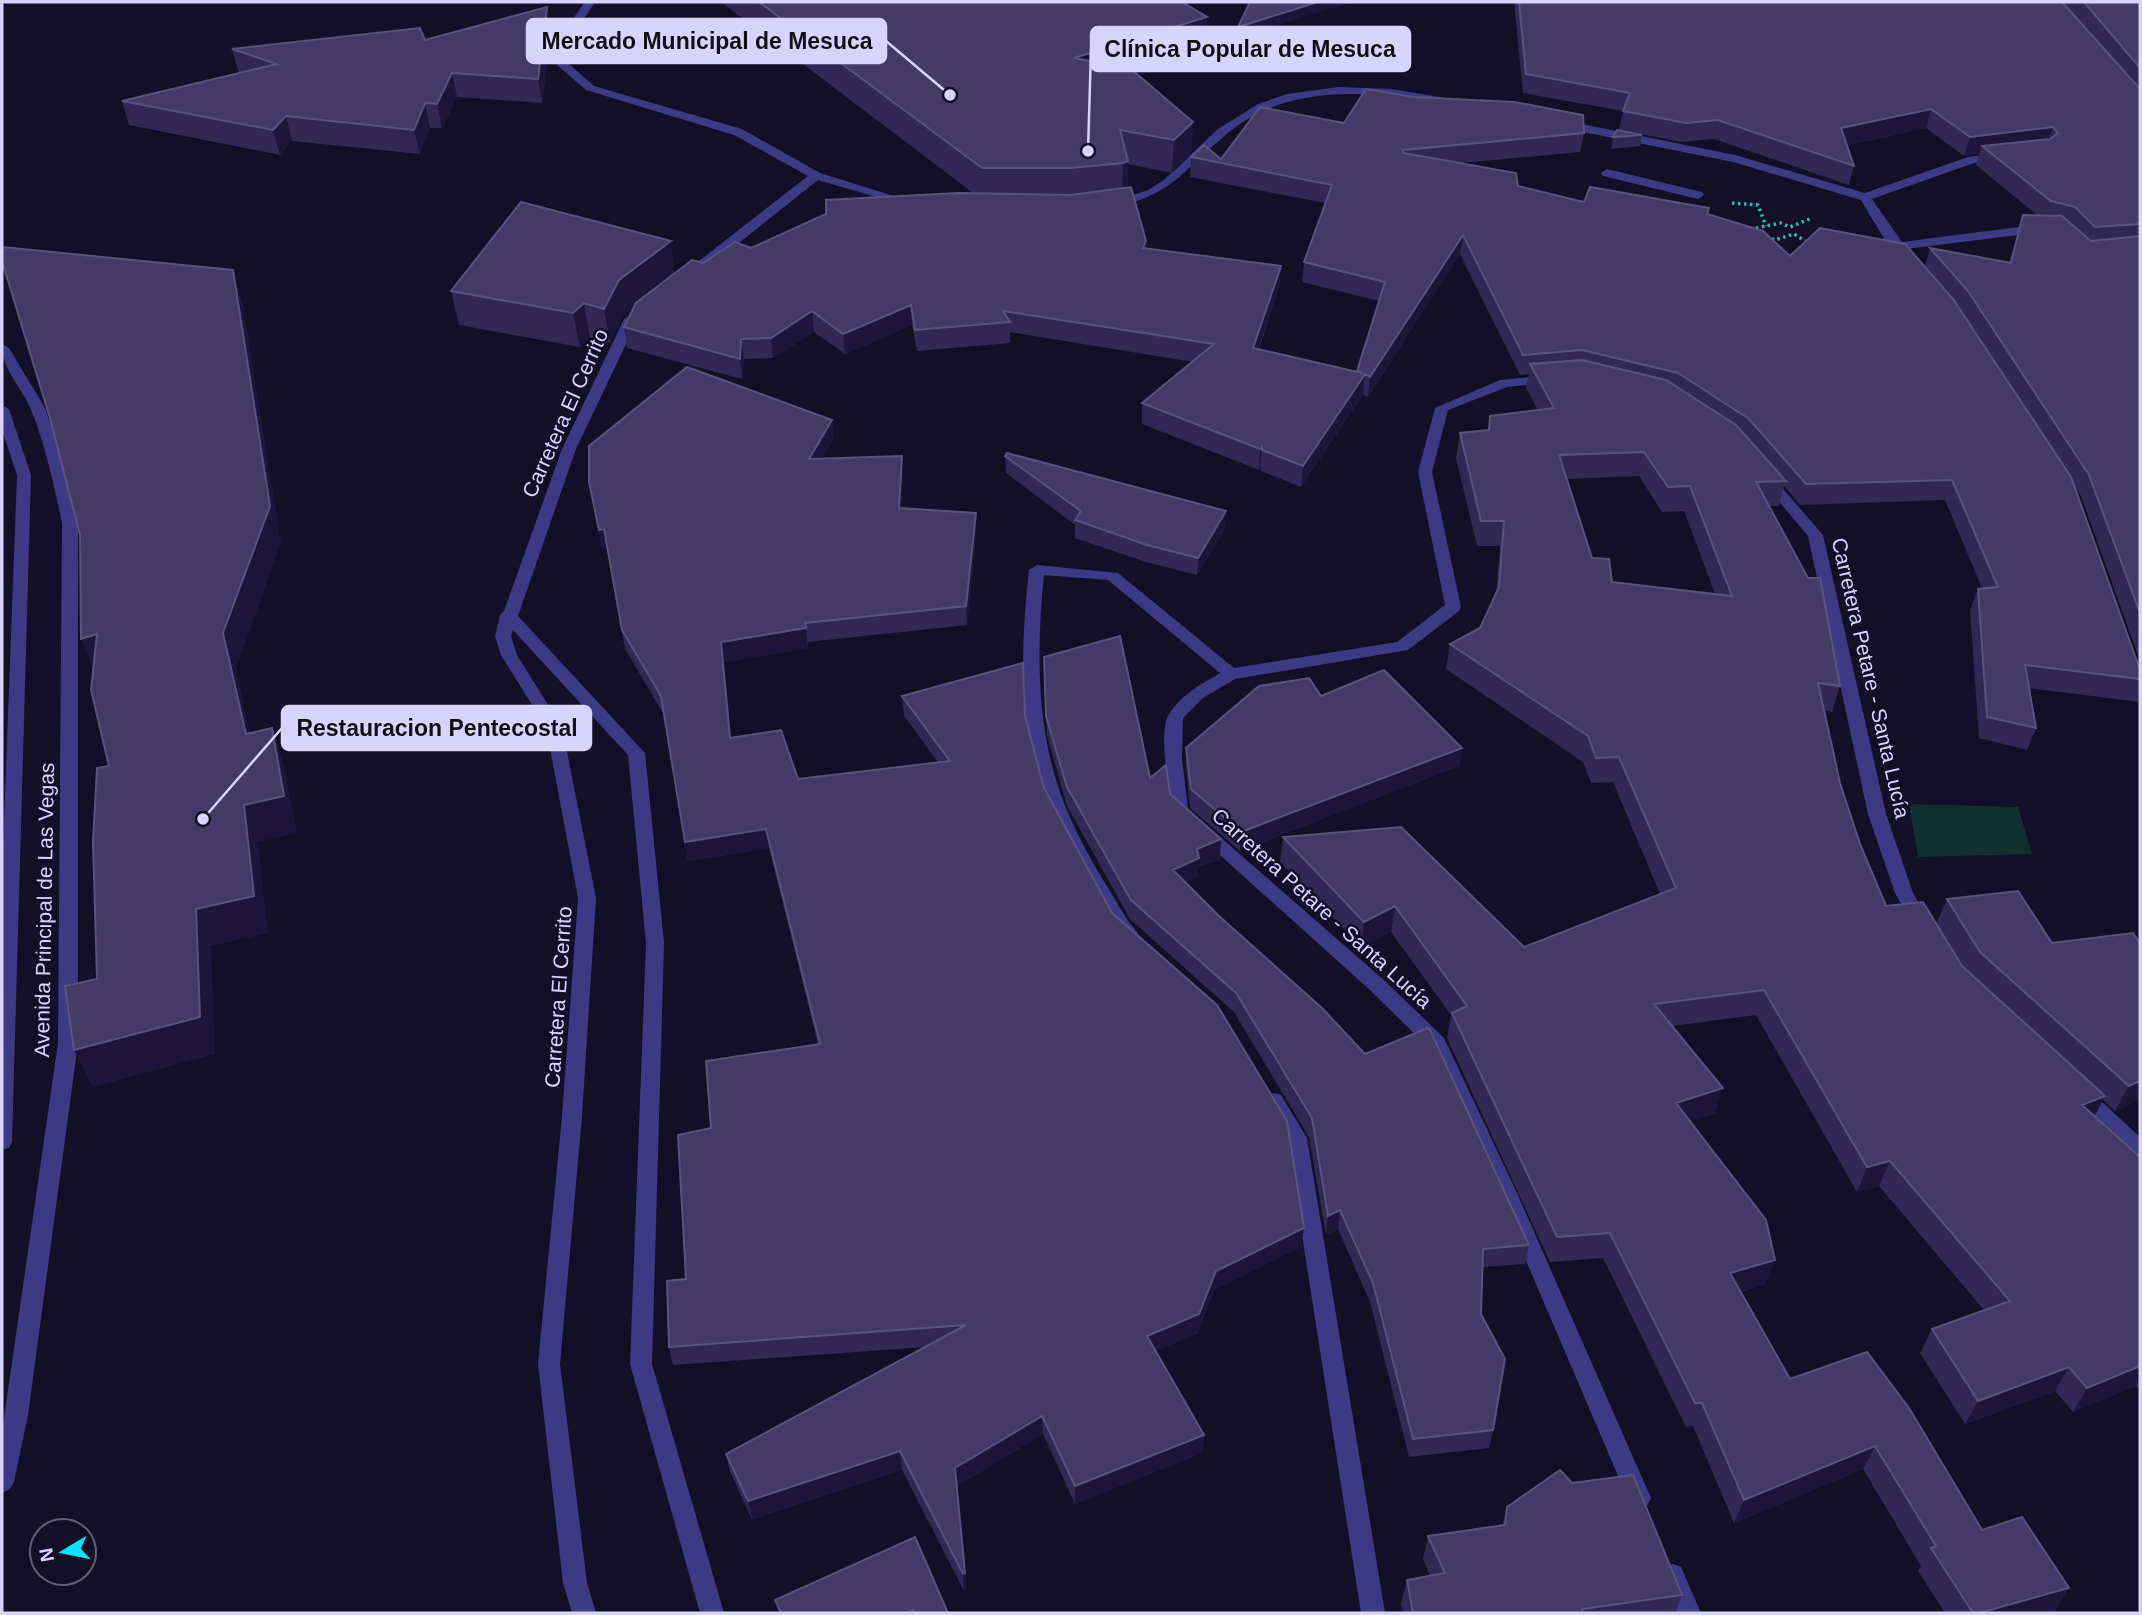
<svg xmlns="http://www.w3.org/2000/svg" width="2142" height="1615" font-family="Arial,sans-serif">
  <rect width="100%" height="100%" fill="#130f26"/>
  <!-- green -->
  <path fill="#12302f" d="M1909,804L2018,807L2032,854L1918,857Z"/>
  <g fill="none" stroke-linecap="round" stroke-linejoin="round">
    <!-- path -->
    <path stroke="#2fb8b0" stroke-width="3.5" stroke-dasharray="2.5 3.5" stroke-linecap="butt" d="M1732,203L1758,205L1766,226
      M1750,229L1781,223L1790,227L1812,218
      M1766,237L1775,240L1794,234L1808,243"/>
    <!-- minor -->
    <path fill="#3d3a85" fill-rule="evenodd" d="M585,2H595L574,34L569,64L594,86L742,129L820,173L913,202L907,206L818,180L700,274H690V268L808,176L734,135L586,90L557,65L562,34Z
      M1339,87L1392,89L1445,98L1451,101L1445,104C1371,91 1290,82 1228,133C1184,169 1173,195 1113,208L1107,204L1148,190L1164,180L1218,129L1258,104L1287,94Z
      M1562,120L1735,155L1865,193L1968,157L2001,153L2005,154V160L1974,163L1872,199L1902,242L2041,224L2047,228L2041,232L1906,249L1913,260L1907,264C1893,258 1871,216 1861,200L1733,162L1558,127L1556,124Z
      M1607,169L1702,192L1704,195L1698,199L1603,176L1601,173Z
      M636,312L643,316L637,321L576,449L518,616L645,753L664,943L652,1364L724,1613H700L630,1364L646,943L628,755L513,630L511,636L517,655L562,727L596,898L582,1116L560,1364L587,1583L596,1613H572L563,1583L538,1364L562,1116L578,898L546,727L501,655L495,636L500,615L504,611L562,449L624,319Z
      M1551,375L1556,376V382L1507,387L1448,410L1432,472L1461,607L1459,611L1408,650L1235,679L1203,698L1183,718L1182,759L1188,809L1385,981L1444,1038L1517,1193L1651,1498L1647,1506L1639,1509L1631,1506L1497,1193L1429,1048L1371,991L1171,811C1169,791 1158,729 1169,714C1181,695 1201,684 1220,673L1108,580L1044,575C1036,652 1036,736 1066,808C1082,848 1106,884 1128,921L1138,933L1136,938L1129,940L1114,931C1092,891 1066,851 1048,808C1018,734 1020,648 1029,570L1037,565L1118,573L1234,668L1397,642L1445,605L1418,472L1435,408L1500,380Z
      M1767,475L1772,476L1823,535L1886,814L1913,893L1930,922L1928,927H1914L1895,893L1868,814L1808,536L1760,479Z
      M2081,1087L2088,1089L2140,1137V1157L2133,1155L2074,1101L2071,1095L2074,1089Z
      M1274,1093L1281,1095L1307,1138L1385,1613H1361L1287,1139L1264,1101L1267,1095Z
      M1673,1564L1681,1567L1701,1613H1677L1661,1575L1665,1567Z"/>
    <!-- tertiary -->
    <path fill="#3d3a85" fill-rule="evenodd" d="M2,344L9,348L45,408L61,454L78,523V1043L28,1415L14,1482L10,1489L2,1493V1432L58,1043L62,523C54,485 46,448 32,412C23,388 1,370 2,344Z
      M2,405L9,409L31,475L12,1142L9,1148L2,1150V876L17,475L2,430Z"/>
  </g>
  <!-- wall -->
  <path fill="#312854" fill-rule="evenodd" d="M721,2H1182L1207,17L1205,48L1133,71L1192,154L1172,173L1128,164V188L1146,248L1281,266L1279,286L1259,349L1357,372L1379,301L1302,282L1304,262L1325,203L1190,177L1191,157L1221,159L1344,123L1584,133L1580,152L1461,163L1518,186L1584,202L1708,214L1790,256L1925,266L1930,248L2009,263L2023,215H2037L1976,165L1979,154L1964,156L1926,128L1847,145L1854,166L1849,185L1714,139L1682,142L1619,130L1623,111L1523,93L1514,2H2140V661L2081,496L2072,482L2140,670V702L2029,688L2036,728L2027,750L1979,738L1970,610L1978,589L1982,588L1945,500L1800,505L1784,486L1779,506H1769L1840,686L1832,712L1824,710L1840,783L1860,844L1886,906L1936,924L1947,899L2018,891L2140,1100L2115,1111L2103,1100L2094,1116L2140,1157V1390L2136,1386L2073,1412L2055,1391L1965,1424L1920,1353L1932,1329L1984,1310L1879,1186L1857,1192L1756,1015L1672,1026L1715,1113L1690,1121L1765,1284L1741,1292L1790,1379L1982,1530L2069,1588L2054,1611L2045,1613H1945L1918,1571L1921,1566L1863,1469L1734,1523L1693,1426L1686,1427L1603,1258L1550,1262L1447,1038L1451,1015L1391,932L1361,947L1280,862L1283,837L1524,947L1660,894L1613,782L1591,783L1583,762L1446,669L1450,644L1480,628L1496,593L1500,546H1477L1456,458L1460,433L1488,430L1490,416L1538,410L1526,388L1529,374L1520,375L1460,254L1368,397L1363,395L1301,487L1261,471L1260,468L1259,470L1142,424V403L1193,362L1010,332V343L917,351L912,325L845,354L814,332L773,358L744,359L742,379L627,348L624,327L634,307L624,314L610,343L590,338L580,347L459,325L451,291L675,273L751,248L973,193ZM1639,476L1662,512L1684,511L1715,594L1612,582L1592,558L1567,479Z
    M551,31L542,103L457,97L442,128H430L420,154L292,141L280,155L129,125L122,101L239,73L232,49L425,40Z
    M1642,135L1640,146L1611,149L1613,137Z
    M832,420L834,439L822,459L903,475L901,509L976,532L967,625L808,642V648L724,662L731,737L798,779L938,762L904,716L902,696L1025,716L1044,788L1112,913L1301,1247L1214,1290L1198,1333L1155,1351L1204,1435L1202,1453L1075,1504L1043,1434L957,1486L967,1591H964L902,1470L752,1519L730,1472L726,1454L926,1347L673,1365L669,1347L686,1279L711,1128L818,1044L769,848L688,861L664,715L625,649L607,548H602L589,482Z
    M1005,456L1225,529L1197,575L1146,562L1075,538V525L1006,473Z
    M1044,657L1150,778L1170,794L1220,859L1198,867V877L1185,883L1529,1245L1525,1264L1483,1267L1481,1314L1493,1430L1489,1448L1409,1457L1370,1302L1338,1229L1326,1235L1309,1137L1234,1012L1130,919L1067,806L1047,735Z
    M1321,696L1462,748L1459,766L1240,851L1190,808L1186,766V748Z
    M1572,1483L1682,1595L1675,1613H1403L1401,1603L1407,1580L1430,1576L1423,1559L1428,1536L1502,1526L1507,1507Z"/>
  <!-- shaded-wall -->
  <path fill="#1d163a" d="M1318,2H1352L1237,38L1238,27Z
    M547,7L551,31L542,103L538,79Z
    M1207,17L1205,48L1073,89L1074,58Z
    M452,73L457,97L442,128L437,104Z
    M425,103L430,128L420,154L414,130Z
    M1931,109L1926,128L1836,147L1841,128Z
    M286,116L292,141L280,155L273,130Z
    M1193,122L1192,154L1172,173L1174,140Z
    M2053,127L2047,146H1982L1979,154L1964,156L1970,137Z
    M1128,161V194L1122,196L1123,163Z
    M1463,235L1460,254L1368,397L1370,377Z
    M671,241L675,275L624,314L610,343L604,309L619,280Z
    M1281,266L1279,286L1252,368L1253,348Z
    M233,270L243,305L281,542L236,670L259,771L246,734L223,633Z
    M584,303L590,338L580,347L573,313Z
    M911,305L912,325L845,354L843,334Z
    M812,311L814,332L773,358L771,338Z
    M741,339L744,359L742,379L740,359Z
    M1365,374L1363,395L1301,487L1303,466Z
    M832,420L834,439L811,478L809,459Z
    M1262,447L1260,468L1259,470L1260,449Z
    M902,456L903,475L900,527L899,508Z
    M1226,511L1225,529L1197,575L1198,558Z
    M976,513V532L967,625L966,606Z
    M604,529L608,548H602L599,530Z
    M806,628L808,648L724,662L733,757L721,642Z
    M97,634L96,676L81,639Z
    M272,728L284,765L297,833L258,842L268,933L211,946L215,1054L93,1087L74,1050L196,909L244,805Z
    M1462,748L1459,766L1240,851L1241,832Z
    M766,829L769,848L688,861L685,842Z
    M1221,839L1220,859L1198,867V877L1172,889L1173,870L1197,849Z
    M1395,906L1391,932L1361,947L1364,922Z
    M2140,1081V1100L2115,1111L2129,1086Z
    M1723,1088L1715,1113L1669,1128L1676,1103Z
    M2105,1096L2092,1121L2082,1105Z
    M1890,1161L1879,1186L1857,1192L1867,1167Z
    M1340,1210L1338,1229L1326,1235L1328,1216Z
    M1304,1228L1301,1247L1214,1290L1198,1333L1146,1355L1147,1336L1216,1271Z
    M1775,1260L1765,1284L1721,1298L1730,1273Z
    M2140,1366V1378L2136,1386L2073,1412L2087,1388Z
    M2069,1367L2055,1391L1965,1424L1978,1401Z
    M1042,1416L1043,1434L957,1486L955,1468Z
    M1204,1435L1202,1453L1075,1504V1486Z
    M1875,1446L1863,1469L1734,1523L1744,1500Z
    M900,1451L902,1470L752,1519L748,1501Z
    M965,1573L967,1591H964L963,1574Z
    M2069,1588L2054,1611L2045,1613H1979Z"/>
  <!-- building -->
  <path fill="#433a66" stroke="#5a527e" stroke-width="2" fill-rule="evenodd" d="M759,2H1182L1207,17L1074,58L1131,69L1193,122L1174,140L1120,130L1128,161L1123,163L1071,168H982Z
    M1250,2H1318L1238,27Z
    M1519,2H2062L2140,89V224L2095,227L2075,207L2051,201L1982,146L2050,139L2058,133L2053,127L1970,137L1931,109L1841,128L1854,166L1718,120L1686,123L1623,111L1630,93L1526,74Z
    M2084,2H2140V68Z
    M547,7L538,79L452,73L437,104L425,103L414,130L286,116L273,130L122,101L277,64L232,49L420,28L425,40Z
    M1366,89L1413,97L1514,102L1583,115L1584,133L1403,150V153L1516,173L1518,186L1584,202L1590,187L1709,208L1707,214L1763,231L1790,256L1820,228L1905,244L1953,299L2071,477L2140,670V679L2025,665L2036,728L1987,717L1978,589L1998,587L1952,480L1806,484L1749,419L1678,373L1582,350L1523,355L1463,235L1370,377L1365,374L1303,466L1262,450V447L1260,449L1142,403L1214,344L1003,311L1010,322L915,330L911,305L843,334L812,311L771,338L741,339L740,359L624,327L636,303L692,260L703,263L735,242L751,248L826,214V200L958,193L1071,195L1131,187L1146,241L1143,248L1281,266L1253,348L1362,373L1357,371L1385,282L1304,262L1332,185L1191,157L1204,145L1221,159L1260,107L1344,123Z
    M1617,130L1642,135L1613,137Z
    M521,202L671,241L619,280L604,309L584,303L573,313L451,291Z
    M2023,215L2062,216L2091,241L2140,236V613L2089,475L1968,291L1930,248L2011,263Z
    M2,247L233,270L270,506L223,633L246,734L272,728L284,796L244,805L254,896L196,909L200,1017L74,1050L65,986L97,979L93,842L97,768L109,766L91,690L97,634L81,639L80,535L50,418L2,261Z
    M1582,360L1666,380L1736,425L1786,481L1756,482L1808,578H1820L1840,686L1818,683L1840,783L1860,844L1886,906L1923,902L1962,966L2105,1096L2082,1105L2140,1157V1366L2087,1388L2069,1367L1978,1401L1932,1329L2010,1301L1890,1161L1867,1167L1764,990L1654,1004L1723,1088L1676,1103L1766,1220L1775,1260L1730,1273L1790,1379L1867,1352L1909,1408L1982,1530L2022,1517L2069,1588L1979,1613H1973L1931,1548L1936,1546L1875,1446L1744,1500L1702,1403H1695L1610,1233L1557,1237L1452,1013L1467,1006L1395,906L1364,922L1283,837L1401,827L1524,947L1676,888L1619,757L1596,758L1588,736L1450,644L1480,628L1499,587L1504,521H1481L1460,433L1489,430L1490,416L1554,408L1530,364ZM1644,452L1668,487L1690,486L1732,596L1612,582L1609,559L1592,558L1559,455Z
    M687,367L832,420L809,459L902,456L899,508L976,513L966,606L805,623L806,628L721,642L730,738L781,730L798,779L950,761L902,696L1023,663L1025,716L1044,788L1112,913L1217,1005L1287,1121L1304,1228L1216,1271L1199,1314L1147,1336L1204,1435L1075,1486L1042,1416L955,1468L965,1573L963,1574L900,1451L748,1501L726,1454L966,1325L669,1347L667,1281L686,1279L678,1135L711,1128L706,1061L820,1044L766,829L685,842L661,696L622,630L604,529L599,530L589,482V446Z
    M1007,453L1226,511L1198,558L1147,545L1075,520L1081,511L1005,456Z
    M1120,636L1150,778L1166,765L1170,794L1221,839L1197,849L1199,858L1173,870L1219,916L1323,1009L1365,1054L1428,1028L1430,1030L1529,1245L1483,1249L1481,1314L1505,1359L1493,1430L1413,1439L1373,1283L1340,1210L1328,1216L1312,1118L1236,993L1131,900L1067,787L1046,716L1044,657Z
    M1384,670L1462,748L1241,832L1191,789L1186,748L1259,686L1309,678L1321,696Z
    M2018,891L2052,943L2133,933L2140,943V1081L2129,1086L1980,952L1947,899Z
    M1560,1470L1572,1483L1633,1475L1682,1595L1582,1609L1583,1613H1413L1407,1580L1445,1573L1428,1536L1505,1525L1507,1507Z
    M915,1537L948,1613H913V1610L905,1613H781L775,1600Z"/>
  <g text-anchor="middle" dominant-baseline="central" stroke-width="5" stroke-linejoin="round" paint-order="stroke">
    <!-- street labels -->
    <g font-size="21" fill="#d9d4ff" stroke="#130f26">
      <text transform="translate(565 413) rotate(-66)">Carretera El Cerrito</text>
      <text transform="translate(1871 678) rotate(77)">Carretera Petare - Santa Lucía</text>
      <text transform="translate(1322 908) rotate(42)">Carretera Petare - Santa Lucía</text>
      <text transform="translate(44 910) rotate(-89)">Avenida Principal de Las Vegas</text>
      <text transform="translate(558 997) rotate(-86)">Carretera El Cerrito</text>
    </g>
  </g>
  <!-- callouts -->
  <path fill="none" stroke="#d9d4ff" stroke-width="2.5" d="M950 95L886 41M1088 151L1091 49M203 819L282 728"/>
  <g fill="#d9d4ff" stroke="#130f26" stroke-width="2.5">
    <circle cx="950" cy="95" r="7"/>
    <circle cx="1088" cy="151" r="7"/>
    <circle cx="203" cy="819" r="7"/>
  </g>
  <g fill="#d9d4ff" stroke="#d9d4ff" stroke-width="2.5">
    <rect x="527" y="19" width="359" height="44" rx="7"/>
    <rect x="1091" y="27" width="319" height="44" rx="7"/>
    <rect x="282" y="706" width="309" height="44" rx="7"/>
  </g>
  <g font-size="23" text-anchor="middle" font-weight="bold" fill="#111">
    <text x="707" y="49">Mercado Municipal de Mesuca</text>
    <text x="1250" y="57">Clínica Popular de Mesuca</text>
    <text x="437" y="736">Restauracion Pentecostal</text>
  </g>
  <!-- border -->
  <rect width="2142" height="1615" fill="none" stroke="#d9d4ff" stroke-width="7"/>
  <!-- north arrow -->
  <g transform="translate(63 1552) rotate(260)"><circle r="33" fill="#130f26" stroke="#625e7d" stroke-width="2"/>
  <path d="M0-5L12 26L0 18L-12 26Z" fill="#00e5ff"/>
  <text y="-10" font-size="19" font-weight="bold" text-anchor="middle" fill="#d9d4ff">N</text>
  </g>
</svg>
